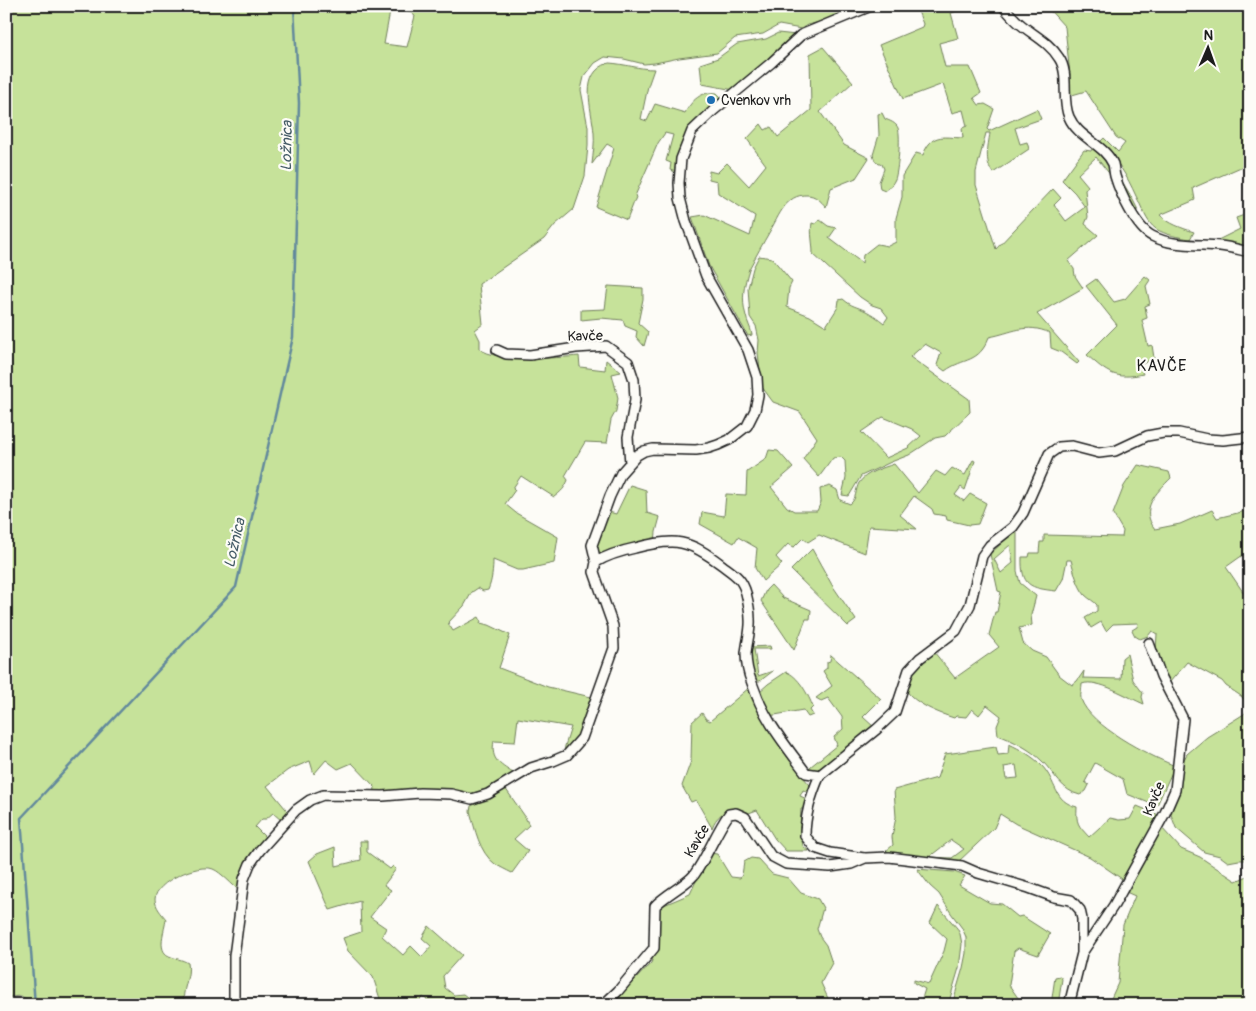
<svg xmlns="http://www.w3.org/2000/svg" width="1256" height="1011" font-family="Pangolin,sans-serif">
  <rect width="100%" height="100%" fill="#fdfcf7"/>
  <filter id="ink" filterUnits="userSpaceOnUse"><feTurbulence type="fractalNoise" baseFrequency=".02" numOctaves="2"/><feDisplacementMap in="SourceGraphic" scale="10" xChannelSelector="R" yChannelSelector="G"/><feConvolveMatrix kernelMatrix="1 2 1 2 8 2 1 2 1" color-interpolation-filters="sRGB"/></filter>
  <g filter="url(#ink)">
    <!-- green -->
    <path fill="#c6e29a" stroke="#717f5b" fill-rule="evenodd" d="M6,6H391L384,44L407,47L415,16L407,10L404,6H871L838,14L820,22L807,25L801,29L779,25L763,34L735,38L717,53L679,58L655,63L644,64L624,59L605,57L595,63L584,77L581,90L588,127V146L585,176L574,209L555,225L544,239L479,284L483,324L475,330L480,340V349C495,362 558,358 579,356L580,367L605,370L606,360L621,372L612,374L618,398L616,411L611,420L607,443L585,442L565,476L568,480C565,488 561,492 554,497L521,476L513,488L515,490L505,504L516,513L558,537L554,563L523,570H517L493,560C493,570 492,581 488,590L483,591L478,588L472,592L464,606L448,623L453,631L479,617L481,621L480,623L489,625L510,635L499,668L548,687L591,697L584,725L578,738L564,753L565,746L571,727L518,718L515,742L494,741C490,761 501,765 516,775L476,796H374L375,787L352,763L338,769L326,760L314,774L310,761L288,770L267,786L290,814L282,821L273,813L266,819H262L255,827L267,839L240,891C233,886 221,872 213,869C198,863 155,882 155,899C155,907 162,914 166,919C165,930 156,950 169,956C175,959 182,959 188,963C191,977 181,990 184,1005H36L21,996L10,997L6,1004Z
      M916,6H936L937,8L943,6H972L951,13L958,38L939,43L945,67H970L981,93L974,98L979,105L985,104L994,109L987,129L989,131L1037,109L1041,119L1015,128L1020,144L1027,142L1029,149L993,173C984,161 988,147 990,133H986L976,172V185L996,249L1053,189L1061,198L1054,205L1066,221L1085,207L1075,193L1062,180L1084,150L1091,151L1093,147C1113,166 1126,185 1138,210H1135L1116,182L1096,157L1078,174L1088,186L1085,190L1088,217L1085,224L1098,235L1068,261L1074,269L1075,276L1083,288L1037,314L1079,362L1077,364L1061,352L1051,348L1050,333C1025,322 1012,333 989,337C979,364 964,357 945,371L937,365L941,353L925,344L910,357L969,399L970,412L945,436L935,438L909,455L891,462L861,476L849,496L842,495L846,478L845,461L841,457L833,458L819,477L803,459L817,438L800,412L773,402L762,387L758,353L759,340L756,326L750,317L748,288L753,268L759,256L772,258L792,282L789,288L787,307L810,316L826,326L838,307L839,300L843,299C852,307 856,306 866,311C872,314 878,318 884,323L888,317L881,308L872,305L860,297L813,254C813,243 810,233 812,223L815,224L820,220L828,226L836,228L829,238L862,263L863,255L877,244L888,246L896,242V218L902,197V176L916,153L923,155C932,133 941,137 963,138L962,128L967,126L963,110L952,113L943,84L903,99L879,45L922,27L923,24ZM883,417L912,429L921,436L908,448L886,458L861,432Z
      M1046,6H1250V163L1193,188L1195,200L1160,215C1169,224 1182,228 1194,232L1190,239C1178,237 1166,235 1156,229C1146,222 1142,207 1136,196C1127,176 1116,157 1099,143L1104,138L1118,152L1125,143L1116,137L1086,91L1065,97L1064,86L1070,75L1065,27Z
      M778,33L796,35L734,90L702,84L700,64L718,58L737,44L766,39Z
      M823,47L853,82L820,112L844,145L869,158L856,178L831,188L826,207C821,201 815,195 807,195C786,194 779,216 770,231C763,243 756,256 749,269C744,285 741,299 746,316C747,322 751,328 752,335L748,336L709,266L692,217L704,215L750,236L755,216L718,193L717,181L709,179V171L717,173L727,163L749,186L766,165L747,139L761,124L765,130L771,127L778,137L811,110L810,54Z
      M609,63C625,64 639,69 654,69L648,86L641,119L647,121L655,104L685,113C692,100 701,91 717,93L720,96L719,100L700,118L676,172L670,170L671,163L666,161L673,135L665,133L658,143L635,196L636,197L627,220L596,207L614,148L607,144L592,164C593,154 595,143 594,133C592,108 578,73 609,63Z
      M882,113L885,119C890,121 896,123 898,128C901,136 898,171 895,179C893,184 889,188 885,191L880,189L879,182L884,169L882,164L875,161L873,155L879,135L878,114Z
      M1250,213C1250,224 1247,237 1250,246L1216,243V241L1240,229L1236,218Z
      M1145,276L1150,280L1146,286L1150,304L1145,306L1147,318L1142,320L1148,346L1152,345L1154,358L1140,365L1143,374C1115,380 1107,373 1087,355L1117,325L1086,286L1096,279L1114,302L1125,299Z
      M608,286L643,288V299L638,323L648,332L644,346L636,337L637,331L625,326L623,320L601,318L581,320V310L605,309Z
      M769,450L778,451L793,468L771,487L787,507L794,511H817L821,502L820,489L830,486L837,490L840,500L850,504C857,499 855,490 859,483C866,472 883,468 894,464L918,493L936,471L945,476L952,468L965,475L973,460L975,461L965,490L961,487L955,495L964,501L970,494L986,503L978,524L969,525L947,520L946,516L934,514L932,509L914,496L900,515L917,529L869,526L865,553L819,535L808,542L803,538L794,547L788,544L776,557L782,564L763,581L755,568L757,548L738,537L734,543L700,524L702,512L724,516L726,494L746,495L747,472L766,459Z
      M1138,465L1169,472L1171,478C1156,493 1139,509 1155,529L1180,524L1212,510L1217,518L1250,510V550L1226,567L1250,602V706L1241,696L1226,686L1222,681L1187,662L1169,683L1156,650L1157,634L1152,631L1148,636L1140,639L1135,636L1132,630L1137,627L1138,623L1113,624L1106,631L1101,622L1091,628L1085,618L1097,611V605C1094,601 1089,599 1085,595C1077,585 1074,571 1071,560H1067L1063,579L1056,591C1030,588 1021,586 1022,557H1029L1030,553H1039L1040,542H1044V535L1122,537L1123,531L1113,514L1124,486Z
      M630,485L646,490L647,513L660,517L656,532L655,543L600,556C590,545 604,524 609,512L616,514Z
      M1017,529V571L1020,583L1036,596L1031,615L1032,625L1019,628L1023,643L1032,651L1046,657L1059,675L1072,685L1077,681L1084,671L1083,678L1121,679L1122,658L1127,654L1133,680L1143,693L1142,697L1144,704C1129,698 1098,678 1082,684C1082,689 1080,694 1081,699C1090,726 1148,755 1173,765L1172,772L1157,805L1149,803L1127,794L1123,779L1095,763L1085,782L1089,785L1086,791L1080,795C1062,791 1055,774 1042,761C1030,749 1014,741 998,735L997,726L1001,716L987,705L979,715L972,709L966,717L956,716L954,718C938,713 915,704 906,690C909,671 920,663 934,652L955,678L999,647L989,635L995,612H997L1001,592L998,591L990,554ZM1010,545L1013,563L1001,573L994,559Z
      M812,549L832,585L856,620L848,626L791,570Z
      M771,585L783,598L811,610L810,619H806L794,650L761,601L766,590Z
      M770,646L771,649H754L758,676L773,671L760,681H755L751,672L750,647Z
      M831,655L881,699L863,717L875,728L824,771H805L837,745L834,737L843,729L842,717L828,698L821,701L816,698L832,686L823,671L827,668V662L830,661Z
      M786,672C798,675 809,696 813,707L810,710L813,715L808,717L803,710L769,716L759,692L768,684Z
      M750,687C765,723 783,756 810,785V793L803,790L800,796L807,799L804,809H801L800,829L803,846L809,851H786L775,839L757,810L746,814L737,808C724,811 716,816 712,828L696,800L691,802L682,786L691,761L692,722L702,713L706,719L710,721Z
      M1250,707V866L1246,860H1239L1228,862L1220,856L1204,852L1176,828L1169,809L1183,768V761L1187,754L1207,737L1244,714Z
      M1009,744C1020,749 1034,757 1042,766C1057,782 1053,801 1077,807C1076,824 1078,825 1089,837L1110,818L1119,820L1130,819L1137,806L1159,815L1145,842L1122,879L1090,857L1016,824L1000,814L994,828L958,862L907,856L885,852L893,845L892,837L896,817L894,790L937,778L945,754L996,747L998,755L1008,754ZM1016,765L1018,778L1006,779L1004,767ZM951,840L964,849L952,858L929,857Z
      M505,788L524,815L529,825L514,839L528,851L512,873C506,870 500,867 495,864C479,852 475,829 470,811L471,806L491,797Z
      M1161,827L1181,849L1200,857L1236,881L1250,875V1005H1108L1118,983L1123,925L1135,896L1126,892L1152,840L1157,836Z
      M360,841H367V852L390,869L393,866L396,869L384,885L391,890L370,917L386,928L382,936L403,955L411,946L422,957L431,946L422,938L429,926L462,955L443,976L445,988L454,995L463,994L475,1003L474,1005H434L423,997L419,1001L422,1005H382L373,977L348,951L343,938L361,932L360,901L330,910L309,861L317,854L335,847L336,866L361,860Z
      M709,853L717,854L731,877L740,878L742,875L744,862L751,858L758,859L772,874L788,878L801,893L818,899L823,908L817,929L820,937L826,945L832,963L821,983L831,1005H611L651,963L656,950L657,910L664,905L690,894Z
      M917,869L954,872L965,876L959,885L990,903L1002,904L1018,917L1022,916L1050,934L1038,955L1018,948L1014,951L1009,985L1023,1005H952L963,968L966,953V937L962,928L951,913L939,894L930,886Z
      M938,906L957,928L960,934L962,944L959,968L948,1005H920L925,989L914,983V980L929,984L944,951L947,939L930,923Z
      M1060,976L1062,979L1058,1005H1051L1055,977Z"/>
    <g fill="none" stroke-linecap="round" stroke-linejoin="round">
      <!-- stream -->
      <path stroke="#62899c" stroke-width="2.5" d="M35,1005L21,818L236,587L293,337L299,103L294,6"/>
      <!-- minor casing -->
      <g stroke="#1c1c1c" stroke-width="12">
        <path id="minor" d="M1003,6C1008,12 1013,18 1019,23C1033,35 1049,42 1059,58C1070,74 1061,99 1069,117C1078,138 1104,144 1113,164C1114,168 1114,172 1115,176C1120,193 1136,228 1152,236C1173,247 1198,244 1220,246C1230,247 1240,250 1250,252
          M497,350L506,354L530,355L576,348L606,346L628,362L634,380L635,400L628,437L630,463
          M596,562L592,545L610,496L621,473L637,455L644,451L653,449L696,450L709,448L718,445L729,440L747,426L755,410L758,395L757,377L748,350L706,276L686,221L680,198L679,183L681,159L692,131L713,111L771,63L801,35L871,6
          M820,775C811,795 805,814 805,836L815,848L830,853L864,858
          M1082,953L1114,905L1165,813L1175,790L1183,719L1161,676L1149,643
          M234,1005V956L244,879L250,864L260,850L296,810L310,800L323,795L383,796L420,793L451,794L472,799L488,794L531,768L553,761L567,755L582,738L614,648L613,626L594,572L596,562C608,555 621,551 635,548C676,537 689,540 722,565C734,574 742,578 746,593C748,601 750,611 750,619C751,630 747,642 746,653C746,664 748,673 752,683C764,720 784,743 806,773L820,775L877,729L895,712L909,670L920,658L956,631L970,605L982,556L990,545L1013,527L1023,513L1049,454L1059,447L1072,446L1099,453L1115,451L1147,436L1163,433H1179L1207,439L1223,440L1250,437
          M603,1005L618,991L654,948L655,906C665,895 687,884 694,875C707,857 716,832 729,814L736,813L745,817L771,856L786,864L830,867L851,864L865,858L889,857L962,866L978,873L1029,888L1054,897L1071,900L1080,910L1082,919V953L1069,1005"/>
      </g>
      <!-- minor -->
      <use href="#minor" stroke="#fdfcf7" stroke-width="9"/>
    </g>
  </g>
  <!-- markers -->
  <circle fill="#1f6fb2" stroke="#fdfcf7" stroke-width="2" cx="711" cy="100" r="5"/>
  <g text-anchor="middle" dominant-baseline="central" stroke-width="4.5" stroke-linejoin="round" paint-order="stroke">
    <!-- poi labels -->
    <g font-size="14" fill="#1c1c1c" stroke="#fdfcf7" text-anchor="start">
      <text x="721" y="100">Cvenkov vrh</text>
    </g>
    <!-- street labels -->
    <g font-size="14" fill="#1c1c1c" stroke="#fdfcf7">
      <text transform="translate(585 336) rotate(-1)">Kavče</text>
      <text transform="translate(1154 799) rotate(-67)">Kavče</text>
      <text transform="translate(697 841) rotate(-60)">Kavče</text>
    </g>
    <!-- water labels -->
    <g font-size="15" font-style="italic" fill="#455c67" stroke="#fdfcf7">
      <text transform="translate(287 146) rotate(-89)">Ložnica</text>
      <text transform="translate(235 543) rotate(-77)">Ložnica</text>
    </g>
    <!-- quarter labels -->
    <g font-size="16" letter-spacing="1" fill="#1c1c1c" stroke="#fdfcf7">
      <text x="1162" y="366">KAVČE</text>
    </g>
  </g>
  <!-- margin -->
  <rect width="1256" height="1011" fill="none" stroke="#fdfcf7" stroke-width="25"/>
  <rect x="12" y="12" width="1231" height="986" fill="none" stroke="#1c1c1c" stroke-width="2" filter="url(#ink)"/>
  <!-- north arrow -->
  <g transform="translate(1208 48) rotate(2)" stroke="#fdfcf7" stroke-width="4" paint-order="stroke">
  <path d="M0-4L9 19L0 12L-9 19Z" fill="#1c1c1c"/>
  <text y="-8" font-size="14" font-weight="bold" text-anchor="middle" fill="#1c1c1c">N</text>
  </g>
</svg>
